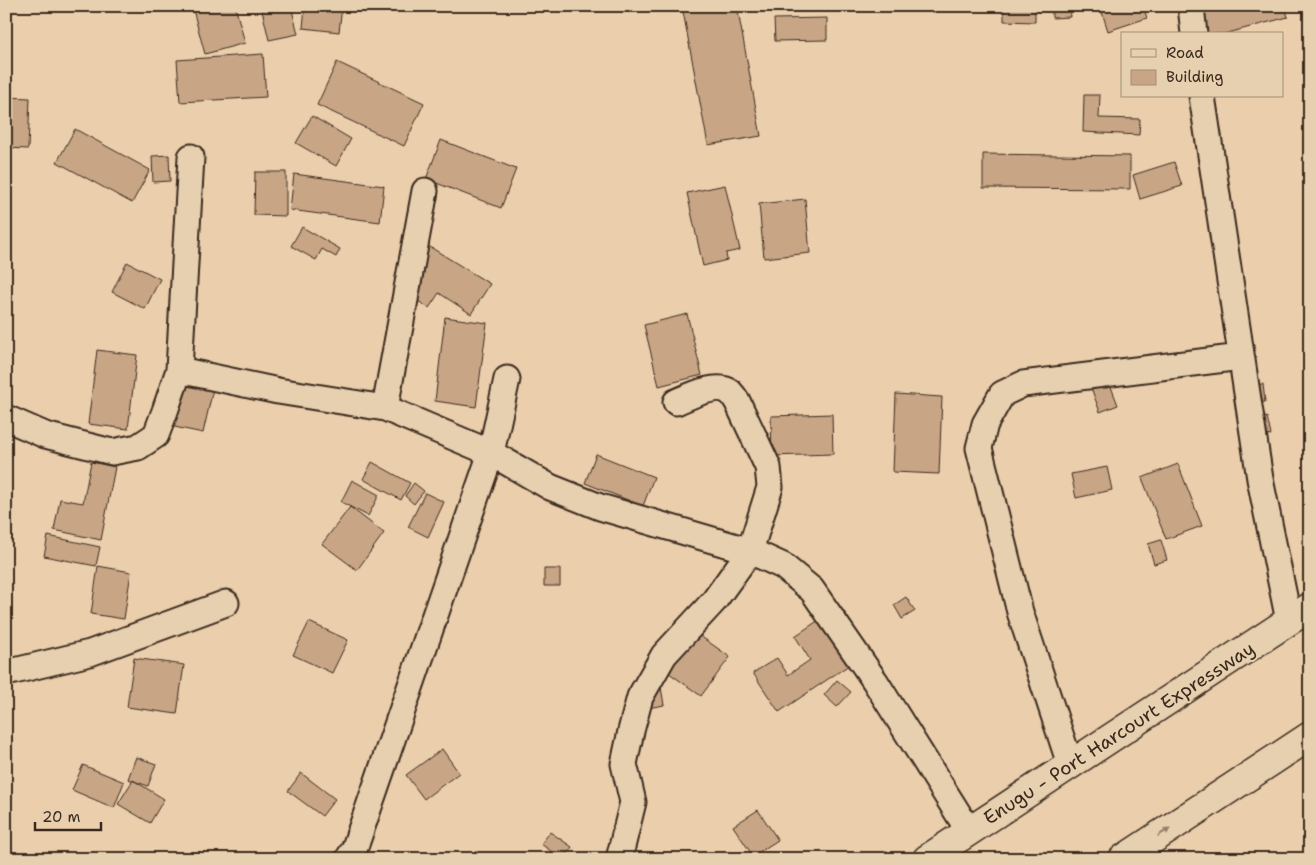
<svg xmlns="http://www.w3.org/2000/svg" width="1316" height="865" font-family="'Shantell Sans',sans-serif">
  <rect width="100%" height="100%" fill="#ebcfad"/>
  <filter id="ink" filterUnits="userSpaceOnUse"><feTurbulence type="fractalNoise" baseFrequency=".02" numOctaves="2"/><feDisplacementMap in="SourceGraphic" scale="10" xChannelSelector="R" yChannelSelector="G"/><feConvolveMatrix kernelMatrix="1 2 1 2 8 2 1 2 1" color-interpolation-filters="sRGB"/></filter>
  <g filter="url(#ink)">
    <!-- building -->
    <path fill="#c8a585" stroke="#3b2a1e" d="M206,6H235L245,43L205,54L193,10Z
      M261,6H291L298,34L269,40Z
      M305,6H342L339,32L303,28Z
      M682,6H737L761,136L708,145Z
      M1004,6H1035V22L1004,21Z
      M1052,6H1069L1070,17L1052,18Z
      M1100,6H1143L1147,18L1108,31Z
      M1192,6H1285L1288,17L1224,34H1199Z
      M827,18V40L775,41L774,19Z
      M263,54L266,97L180,102L177,60Z
      M337,62L424,103L404,146L317,105Z
      M1084,95H1100L1099,118L1140,119L1139,135L1083,132Z
      M6,97L30,98L28,149L6,148Z
      M312,116L351,139L336,166L296,143Z
      M75,129L150,170L132,203L57,162Z
      M441,140L516,169L501,208L426,179Z
      M983,154L1130,156V189L983,188Z
      M169,155L170,181L153,182L152,156Z
      M1174,162L1182,186L1140,199L1133,175Z
      M255,172H286V216L254,215Z
      M294,174L384,186L380,222L290,210Z
      M725,185L740,250L726,253L727,260L703,266L687,193Z
      M805,199L810,253L764,258L759,204Z
      M302,227L340,249L336,257L322,249L316,260L291,246Z
      M427,245L490,284L471,314L439,293L429,308L399,289Z
      M127,262L160,279L145,309L112,292Z
      M687,314L702,375L659,386L644,325Z
      M445,317L487,323L476,407L435,401Z
      M97,350L137,355L128,429L88,424Z
      M1108,379L1118,405L1100,412L1090,385Z
      M175,380L213,389L203,433L165,425Z
      M1263,384L1265,402L1253,404L1250,385Z
      M896,394L942,397L939,474L893,472Z
      M832,414L833,454L772,456L771,416Z
      M1267,417L1271,435L1260,437L1256,419Z
      M596,454L654,477L643,506L585,483Z
      M91,462L115,467L101,540L54,530L60,499L83,503Z
      M372,462L410,483L401,500L363,479Z
      M1178,464L1202,526L1166,539L1142,478Z
      M1107,467L1112,490L1076,498L1071,474Z
      M352,480L379,495L368,516L341,502Z
      M414,483L424,491L414,504L405,496Z
      M425,493L444,502L428,537L408,527Z
      M350,507L384,533L357,570L322,544Z
      M48,536L100,547L96,566L44,556Z
      M1161,540L1167,560L1154,564L1148,544Z
      M98,566L131,572L124,619L91,614Z
      M544,569H560V586H544Z
      M906,597L915,611L902,619L894,605Z
      M819,620L849,665L779,712L753,673L777,658L788,675L810,660L795,636Z
      M309,622L348,640L332,673L293,655Z
      M693,631L730,657L701,696L665,670Z
      M134,658L184,665L177,714L127,707Z
      M837,680L851,692L837,707L824,695Z
      M661,687L664,705L643,709L639,691Z
      M442,749L459,773L424,799L406,775Z
      M136,757L156,764L148,786L128,779Z
      M83,765L124,782L114,808L72,790Z
      M301,773L335,799L322,816L288,791Z
      M133,780L164,799L150,823L118,804Z
      M758,810L778,840L753,856L733,826Z
      M550,832L572,847L564,859H562L541,844Z"/>
    <g fill="none" stroke-linecap="round" stroke-linejoin="round">
      <!-- street casing -->
      <g stroke="#3b2a1e" stroke-width="29">
        <path id="street" d="M1191,6L1194,34
          M1202,96L1260,479L1289,621
          M179,370L278,391L385,408L491,453L550,487L600,507L750,551L783,566L812,590L875,681L969,831
          M385,408L425,191
          M6,418L45,435L112,452L138,447L156,435L165,411L179,370L191,157
          M6,673L90,653L226,603
          M1070,764L1020,612L979,448L985,424L1002,394L1023,384L1241,357
          M348,859L354,850L491,453L507,379
          M619,859L633,802L624,764L631,731L640,697L664,655L714,601L750,551L770,487L768,467L737,401C735,398 732,394 730,392C717,382 688,397 676,402"/>
      </g>
      <!-- highway casing -->
      <g stroke="#3b2a1e" stroke-width="31">
        <path id="highway" d="M927,859L1310,607
          M1123,859L1310,736"/>
      </g>
      <!-- street -->
      <use href="#street" stroke="#e7d0b0" stroke-width="25"/>
      <!-- highway -->
      <use href="#highway" stroke="#e7d0b0" stroke-width="28"/>
    </g>
    <!-- one-way arrows -->
    <defs><path id="oneway-solid" d="M-6-.8H1V-3.2L6.5 0L1 3.2V.8H-6Z" transform="scale(1.25)"/></defs>
    <use fill="#917d67" href="#oneway-solid" transform="translate(1164 832) rotate(-33)"/>
  </g>
  <g text-anchor="middle" dominant-baseline="central" stroke-width="4" stroke-linejoin="round" paint-order="stroke">
    <!-- street labels -->
    <g font-size="19" fill="#3b2a1e" stroke="#e7d0b0">
      <text transform="translate(1119 733) rotate(-33)">Enugu - Port Harcourt Expressway</text>
    </g>
  </g>
  <!-- margin -->
  <rect width="1316" height="865" fill="none" stroke="#e7d0b0" stroke-width="25"/>
  <rect x="12" y="12" width="1291" height="840" fill="none" stroke="#3b2a1e" stroke-width="2" filter="url(#ink)"/>
  <!-- legend -->
  <rect x="1121" y="32" width="162" height="65" fill="#e7d0b0" stroke="#a28e76"/>
  <rect x="1131" y="49" width="25" height="8" fill="#e7d0b0" stroke="#a28e76"/>
  <text x="1166" y="58" font-size="15" fill="#3b2a1e">Road</text>
  <rect x="1131" y="70" width="25" height="15" fill="#c8a585" stroke="#a28e76"/>
  <text x="1166" y="82" font-size="15" fill="#3b2a1e">Building</text>
  <!-- scale -->
  <path d="M35 822v8h66v-8" fill="none" stroke="#3b2a1e" stroke-width="2.5"/>
  <text x="42" y="822" font-size="15" fill="#3b2a1e" stroke="#e7d0b0" stroke-width="4" paint-order="stroke">20 m</text>
</svg>
